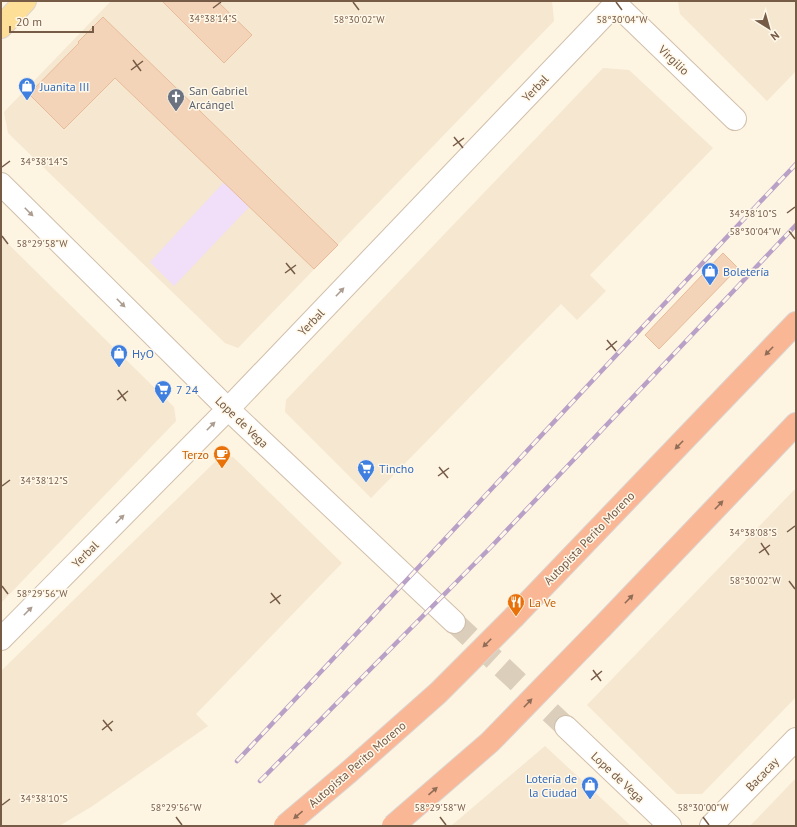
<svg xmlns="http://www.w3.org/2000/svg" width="797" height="827" font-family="'PT Sans',sans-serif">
  <rect width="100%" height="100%" fill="#fdf4e2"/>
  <!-- residential -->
  <path fill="#f5e7d0" d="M111,1H552L554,21L238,348L225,343L8,133L4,112Z
    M678,1H796V71L767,101L680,14Z
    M603,68L629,70L713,148L590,275L606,291L577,320L561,304L371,498L285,412L286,400Z
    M1,237L174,407L176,421L1,603Z
    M233,457L342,563L196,714L208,726L91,807L59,826H1V671L219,458Z
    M796,488V697L702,794H677L587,705Z
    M545,746L631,826H451Z
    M796,778V826H750Z"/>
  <!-- education -->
  <path fill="#f1dff9" d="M224,182L250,206L174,286L150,262Z"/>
  <!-- building -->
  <path fill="#f4d4b8" stroke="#e7bb98" d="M162,1H217L252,35L224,63Z
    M103,17L338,245L314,269L115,78L64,129L29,94L79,43L78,42Z
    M723,253L738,268L659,349L645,335Z"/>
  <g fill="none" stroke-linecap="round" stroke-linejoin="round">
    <!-- street-tunnel -->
    <path stroke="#dbcebb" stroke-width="22" stroke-dasharray="22 11" stroke-linecap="butt" d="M454,622L566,727"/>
    <!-- street casing -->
    <g stroke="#d1bfab" stroke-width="24">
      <path id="street" d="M613,1L735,119
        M1,184L228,409L454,622
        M1,639L228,409L618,1
        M566,727L670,826
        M711,826L796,739"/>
    </g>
    <!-- primary casing -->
    <g stroke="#dbd4cf" stroke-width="24">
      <path id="primary" d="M1,27L25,1"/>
    </g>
    <!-- highway casing -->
    <g stroke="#dbd4cf" stroke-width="24">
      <path id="highway" d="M515,616L796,323
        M602,627L796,424"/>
    </g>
    <!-- street -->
    <use href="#street" stroke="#fff" stroke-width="22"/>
    <!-- primary -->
    <use href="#primary" stroke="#fedf98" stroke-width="22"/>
    <!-- highway -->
    <use href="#highway" stroke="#fab796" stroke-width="22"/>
    <!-- rail casing -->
    <g stroke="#b8a0c7" stroke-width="4.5">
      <path id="rail" d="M237,761C424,563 608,362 796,164
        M260,781L490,548L796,225"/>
    </g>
    <!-- rail -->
    <use href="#rail" stroke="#fff8e9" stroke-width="3" stroke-dasharray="9" stroke-linecap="butt"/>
    <!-- highway-bridge casing -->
    <g stroke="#dbd4cf" stroke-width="24" stroke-linecap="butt">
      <path id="highway-bridge" d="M285,826L350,771L438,693L515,616
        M393,826L490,742L602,627"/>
    </g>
    <!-- highway-bridge -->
    <use href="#highway-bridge" stroke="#fab796" stroke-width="22"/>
  </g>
  <!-- one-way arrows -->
  <defs><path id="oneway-solid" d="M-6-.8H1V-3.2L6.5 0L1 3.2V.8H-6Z"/></defs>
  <g fill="#ad9d91">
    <use href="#oneway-solid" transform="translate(29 212) rotate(45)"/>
    <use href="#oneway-solid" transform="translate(340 292) rotate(-46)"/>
    <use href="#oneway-solid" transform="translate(121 303) rotate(45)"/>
    <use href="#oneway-solid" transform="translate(211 426) rotate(-45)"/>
    <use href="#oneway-solid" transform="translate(120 519) rotate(-45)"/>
    <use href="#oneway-solid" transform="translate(28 611) rotate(-45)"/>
  </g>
  <g fill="#906d57">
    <use href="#oneway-solid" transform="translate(769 351) rotate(134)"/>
    <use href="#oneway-solid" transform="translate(679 445) rotate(134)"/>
    <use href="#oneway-solid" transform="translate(719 505) rotate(-46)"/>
    <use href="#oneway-solid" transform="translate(629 599) rotate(-46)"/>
    <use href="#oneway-solid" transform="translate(487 643) rotate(135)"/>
    <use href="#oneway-solid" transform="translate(528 703) rotate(-46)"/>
    <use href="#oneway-solid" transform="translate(433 791) rotate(-41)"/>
    <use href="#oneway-solid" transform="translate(298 815) rotate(140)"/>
  </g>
  <!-- ticks -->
  <path fill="none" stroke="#765b47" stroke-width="1.5" d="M353,2L359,10M616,2L622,10M213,8L221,2M133,60L141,71M131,70L143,61M454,137L463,148M453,146L464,138M2,167L10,161M787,213L795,207M789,231L795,239M2,236L8,244M286,263L295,274M285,273L296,265M607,340L616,351M606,350L617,341M118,390L126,401M117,400L128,391M439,467L448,478M438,476L449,468M2,486L10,480M787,532L795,526M761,543L769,555M759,553L770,545M789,581L795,589M2,586L8,594M271,593L280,604M270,603L281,595M593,670L601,681M591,680L602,671M103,720L112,731M102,730L113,721M2,805L10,799M176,817L182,825M440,817L446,825M703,817L709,825"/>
  <!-- icons -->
  <defs>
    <g id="shop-pin" transform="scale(0.9)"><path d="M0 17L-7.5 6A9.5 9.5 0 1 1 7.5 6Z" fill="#3f7fe0" stroke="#fff8e9"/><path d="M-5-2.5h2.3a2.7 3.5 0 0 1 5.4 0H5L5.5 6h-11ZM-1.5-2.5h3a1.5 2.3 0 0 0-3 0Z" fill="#fff"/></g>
    <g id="church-pin" transform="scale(0.9)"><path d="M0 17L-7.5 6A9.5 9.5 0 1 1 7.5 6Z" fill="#6b7280" stroke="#fff8e9"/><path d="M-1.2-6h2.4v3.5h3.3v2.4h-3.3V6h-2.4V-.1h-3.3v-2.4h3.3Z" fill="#fff"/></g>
    <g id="supermarket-pin" transform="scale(0.9)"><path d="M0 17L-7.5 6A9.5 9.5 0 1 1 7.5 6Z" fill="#3f7fe0" stroke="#fff8e9"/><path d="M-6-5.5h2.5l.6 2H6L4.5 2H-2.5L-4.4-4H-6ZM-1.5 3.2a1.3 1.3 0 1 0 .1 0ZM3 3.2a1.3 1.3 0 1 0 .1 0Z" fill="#fff"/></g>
    <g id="cafe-pin" transform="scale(0.9)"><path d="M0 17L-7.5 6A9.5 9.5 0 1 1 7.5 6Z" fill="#e8710a" stroke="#fff8e9"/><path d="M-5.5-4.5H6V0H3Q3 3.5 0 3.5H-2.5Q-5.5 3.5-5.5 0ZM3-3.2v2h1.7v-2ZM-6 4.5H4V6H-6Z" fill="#fff"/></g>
    <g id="restaurant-pin" transform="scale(0.9)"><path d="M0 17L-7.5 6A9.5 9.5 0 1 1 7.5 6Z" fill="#e8710a" stroke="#fff8e9"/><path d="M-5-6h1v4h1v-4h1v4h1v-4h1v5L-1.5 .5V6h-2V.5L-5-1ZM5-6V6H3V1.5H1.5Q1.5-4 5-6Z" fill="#fff"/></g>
  </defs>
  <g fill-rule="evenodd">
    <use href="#shop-pin" x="27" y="86"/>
    <use href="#church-pin" x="176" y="97"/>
    <use href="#shop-pin" x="710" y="271"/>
    <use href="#shop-pin" x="119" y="353"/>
    <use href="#supermarket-pin" x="163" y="389"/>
    <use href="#cafe-pin" x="222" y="454"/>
    <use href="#supermarket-pin" x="366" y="468"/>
    <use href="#restaurant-pin" x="516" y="602"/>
    <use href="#shop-pin" x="590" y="785"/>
  </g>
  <g text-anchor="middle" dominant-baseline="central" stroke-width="3" stroke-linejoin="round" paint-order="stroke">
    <!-- street labels -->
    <g font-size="12" fill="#765b47" stroke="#fff8e9">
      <text transform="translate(674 60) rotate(44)">Virgilio</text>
      <text transform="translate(535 88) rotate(-46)">Yerbal</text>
      <text transform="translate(311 322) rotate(-46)">Yerbal</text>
      <text transform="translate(242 422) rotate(44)">Lope de Vega</text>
      <text transform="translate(589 538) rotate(-46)">Autopista Perito Moreno</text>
      <text transform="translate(85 554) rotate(-45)">Yerbal</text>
      <text transform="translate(357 764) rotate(-41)">Autopista Perito Moreno</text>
      <text transform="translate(762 774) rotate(-46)">Bacacay</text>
      <text transform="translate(618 777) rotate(43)">Lope de Vega</text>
    </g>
    <!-- shop labels -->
    <g font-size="12" fill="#366cbe" stroke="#fff8e9" text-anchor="start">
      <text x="40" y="86">Juanita III</text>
      <text x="723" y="271">Boletería</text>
      <text x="132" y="353">HyO</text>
      <text x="176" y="389">7 24</text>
      <text x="379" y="468">Tincho</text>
      <text x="577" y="778" text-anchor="end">Lotería de<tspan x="577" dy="14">la Ciudad</tspan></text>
    </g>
    <!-- worship labels -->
    <g font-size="12" fill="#5b616d" stroke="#fff8e9" text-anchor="start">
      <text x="189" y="90">San Gabriel<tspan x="189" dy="14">Arcángel</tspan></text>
    </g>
    <!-- food labels -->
    <g font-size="12" fill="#c56008" stroke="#fff8e9" text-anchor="end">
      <text x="209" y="454">Terzo</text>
      <text x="529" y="602" text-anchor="start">La Ve</text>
    </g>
  </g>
  <g font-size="10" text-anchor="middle" fill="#765b47" stroke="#fff8e9" stroke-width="3" stroke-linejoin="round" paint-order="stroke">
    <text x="213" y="22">34°38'14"S</text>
    <text x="359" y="23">58°30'02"W</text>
    <text x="622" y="23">58°30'04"W</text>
    <text x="44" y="165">34°38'14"S</text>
    <text x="753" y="217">34°38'10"S</text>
    <text x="755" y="235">58°30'04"W</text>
    <text x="42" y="247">58°29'58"W</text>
    <text x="44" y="484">34°38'12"S</text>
    <text x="753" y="536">34°38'08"S</text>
    <text x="755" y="584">58°30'02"W</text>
    <text x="42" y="597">58°29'56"W</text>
    <text x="44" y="802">34°38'10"S</text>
    <text x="176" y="811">58°29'56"W</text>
    <text x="440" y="811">58°29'58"W</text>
    <text x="703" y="811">58°30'00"W</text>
  </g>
  <!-- border -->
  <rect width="797" height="827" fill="none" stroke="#765b47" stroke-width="4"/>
  <!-- north arrow -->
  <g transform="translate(769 28) rotate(143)" stroke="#fff8e9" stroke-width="3" paint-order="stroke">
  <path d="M0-3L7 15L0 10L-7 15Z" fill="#765b47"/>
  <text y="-6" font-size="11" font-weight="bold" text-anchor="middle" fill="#765b47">N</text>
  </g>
  <!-- scale -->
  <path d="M10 26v6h83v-6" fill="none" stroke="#765b47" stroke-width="2"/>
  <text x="16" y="26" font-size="12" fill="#765b47" stroke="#fff8e9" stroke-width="3" paint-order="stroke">20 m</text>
</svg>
